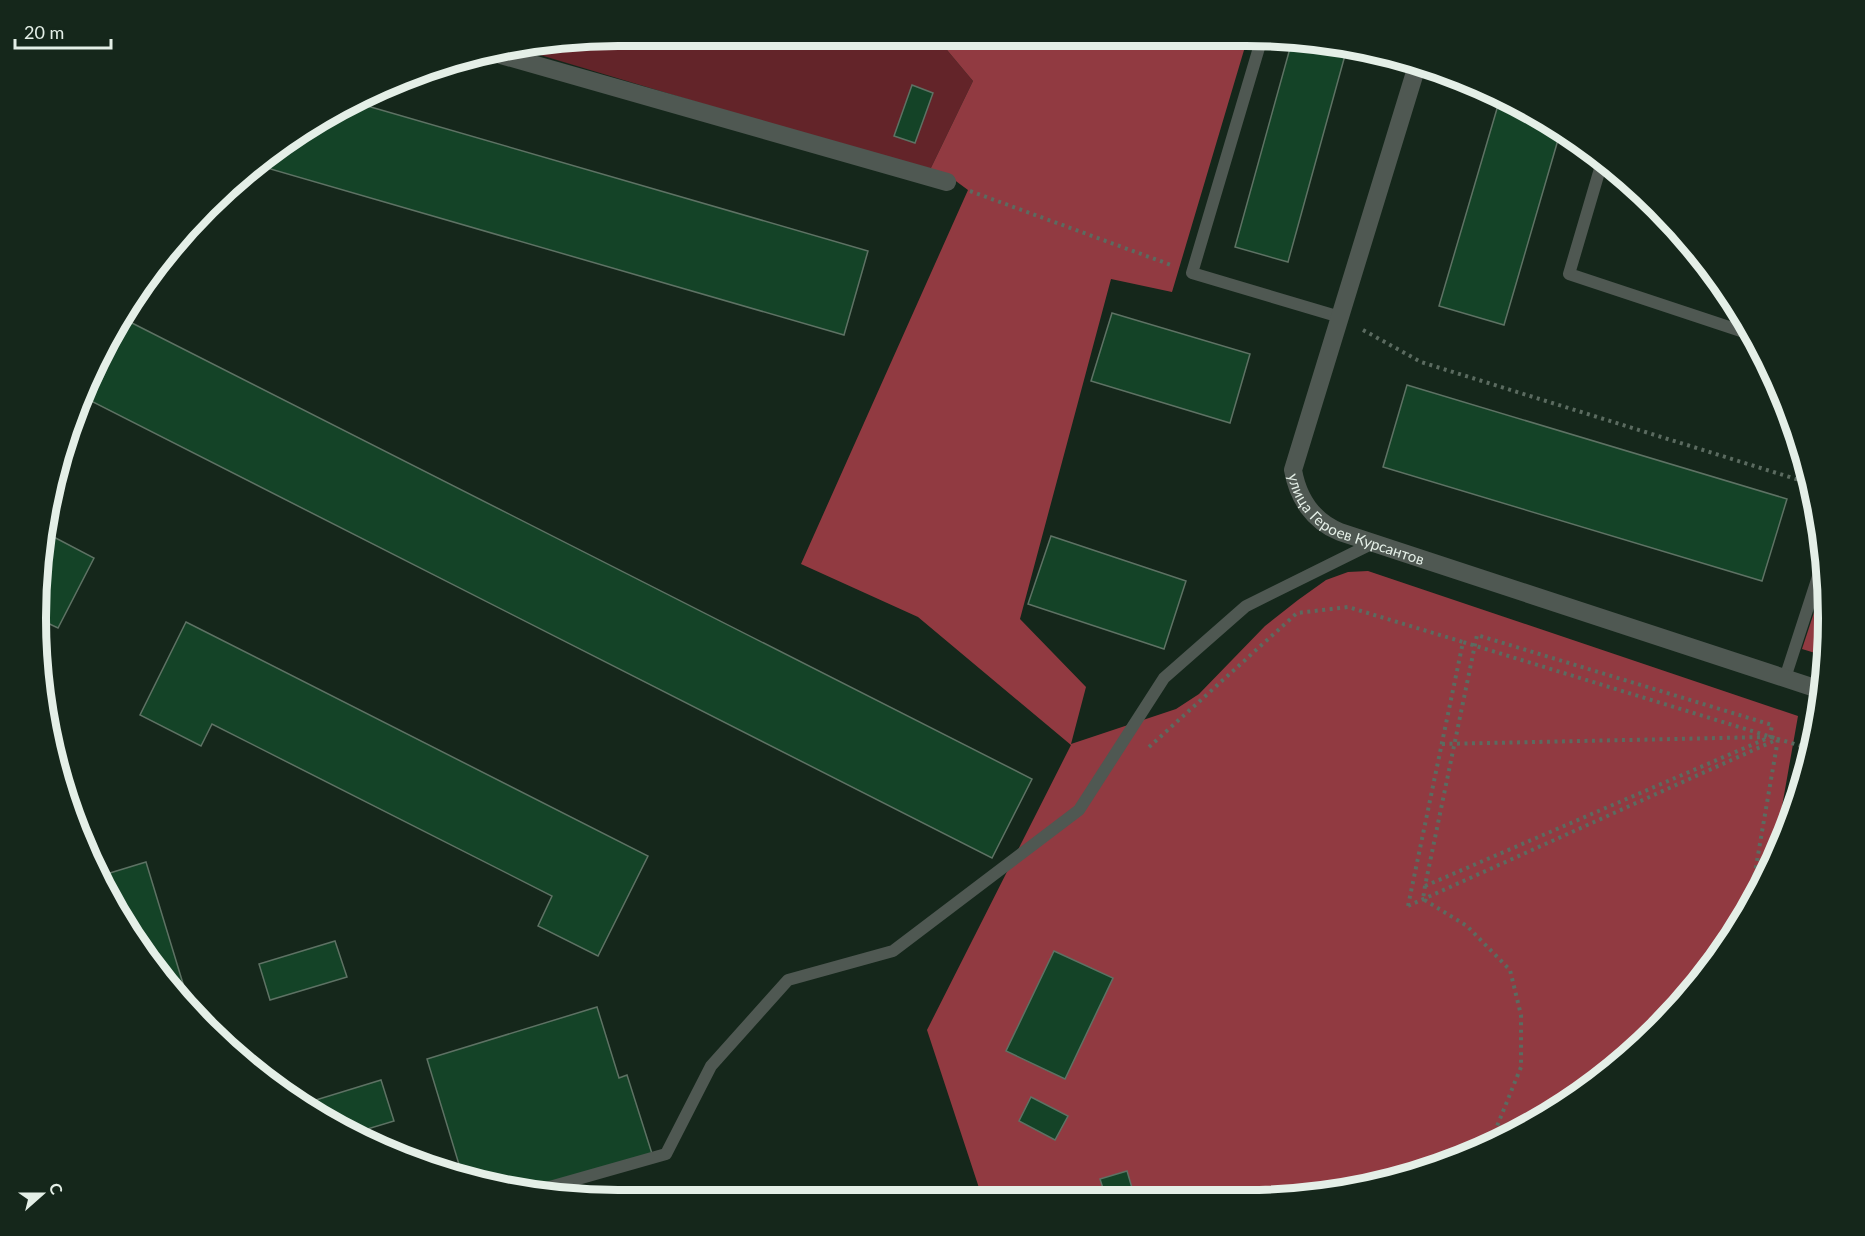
<svg xmlns="http://www.w3.org/2000/svg" width="1865" height="1236" font-family="Lato,sans-serif">
  <rect width="100%" height="100%" fill="#15271b"/>
  <!-- green -->
  <path fill="#632429" d="M618,36L937,38L973,81L929,172L527,51Z"/>
  <!-- forest -->
  <path fill="#913a41" d="M937,38L1247,40L1172,292L1111,279L1020,619L1086,687L1071,744L1176,709L1199,694L1265,626L1298,600L1326,580L1348,572L1368,571L1798,716L1772,863L1751,909L1684,1002L1601,1080L1504,1140L1397,1180L1285,1199L982,1197L927,1030L1071,745L918,617L801,564L968,190L949,176L929,172L973,81Z
    M1827,573L1828,580L1825,656L1802,649Z"/>
  <!-- building -->
  <path fill="#144327" stroke="#5e7264" stroke-width="1.5" d="M1292,41H1323L1347,48L1288,262L1235,247Z
    M912,85L933,93L915,143L894,136Z
    M1501,95L1560,133L1504,325L1439,306Z
    M357,103L868,251L844,335L260,166L294,134Z
    M1112,313L1250,354L1230,423L1091,381Z
    M130,322L1032,779L992,858L91,401Z
    M1407,385L1787,499L1762,581L1383,467Z
    M48,534L94,558L58,628L41,620L37,580Z
    M1051,536L1186,581L1164,649L1028,604Z
    M186,622L648,856L598,956L538,926L552,896L212,724L201,746L140,715Z
    M146,862L188,1000L114,909L100,876Z
    M335,941L347,977L270,1000L259,964Z
    M1054,951L1113,978L1065,1079L1006,1051Z
    M597,1007L619,1078L627,1075L654,1160L537,1193L534,1184L519,1188L461,1171L427,1059Z
    M381,1080L394,1121L351,1134L306,1103Z
    M1031,1097L1068,1116L1055,1140L1019,1121Z
    M1127,1171L1135,1198H1106L1100,1179Z"/>
  <g fill="none" stroke-linecap="round" stroke-linejoin="round">
    <!-- path -->
    <path stroke="#5b6b60" stroke-width="4" stroke-dasharray="3 4.5" stroke-linecap="butt" d="M970,191L1171,265
      M1363,330L1421,362L1812,484
      M1442,744L1766,737
      M1149,747L1297,613L1348,607L1463,642
      M1425,886L1770,737L1772,725L1477,635L1425,886L1423,899L1467,926L1510,970L1521,1015V1067L1489,1146
      M1408,906L1463,642L1778,739L1748,913
      M1408,906L1778,739L1811,749"/>
    <!-- lane -->
    <path stroke="#4f5852" stroke-width="12" d="M1261,41L1192,273L1340,317
      M1602,162L1569,274L1753,335
      M1785,678L1824,558
      M532,1192L666,1154L711,1066L788,980L893,951L1079,810L1164,678L1246,606L1373,543"/>
    <!-- street -->
    <g stroke="#4f5852" stroke-width="18">
      <path d="M501,55L947,182"/>
      <path id="s1" d="M1416,69L1293,470C1298,498 1313,521 1340,532L1824,691"/>
    </g>
  </g>
  <g text-anchor="middle" dominant-baseline="central" stroke-width="4.5" stroke-linejoin="round" paint-order="stroke">
    <!-- street labels -->
    <g font-size="15" fill="#e4efe7" stroke="#15271b">
      <text stroke="none"><textPath href="#s1" startOffset="506">улица Героев Курсантов</textPath></text>
    </g>
  </g>
  <!-- crop -->
  <path d="M0 0H1865V1236H0ZM618 46H1246A572 572 0 0 1 1818 618V618A572 572 0 0 1 1246 1190H618A572 572 0 0 1 46 618V618A572 572 0 0 1 618 46Z" fill="#15271b" fill-rule="evenodd"/>
  <path fill="none" stroke="#e4efe7" stroke-width="8" d="M618 46H1246A572 572 0 0 1 1818 618V618A572 572 0 0 1 1246 1190H618A572 572 0 0 1 46 618V618A572 572 0 0 1 618 46Z"/>
  <!-- north arrow -->
  <g transform="translate(42 1194) rotate(69)" stroke="#15271b" stroke-width="4.5" paint-order="stroke">
  <path d="M0-4.5L10 22L0 15L-10 22Z" fill="#e4efe7"/>
  <text y="-9" font-size="16" font-weight="bold" text-anchor="middle" fill="#e4efe7">С</text>
  </g>
  <!-- scale -->
  <path d="M15 39v9h96v-9" fill="none" stroke="#e4efe7" stroke-width="3"/>
  <text x="24" y="39" font-size="18" fill="#e4efe7" stroke="#15271b" stroke-width="4.5" paint-order="stroke">20 m</text>
</svg>
